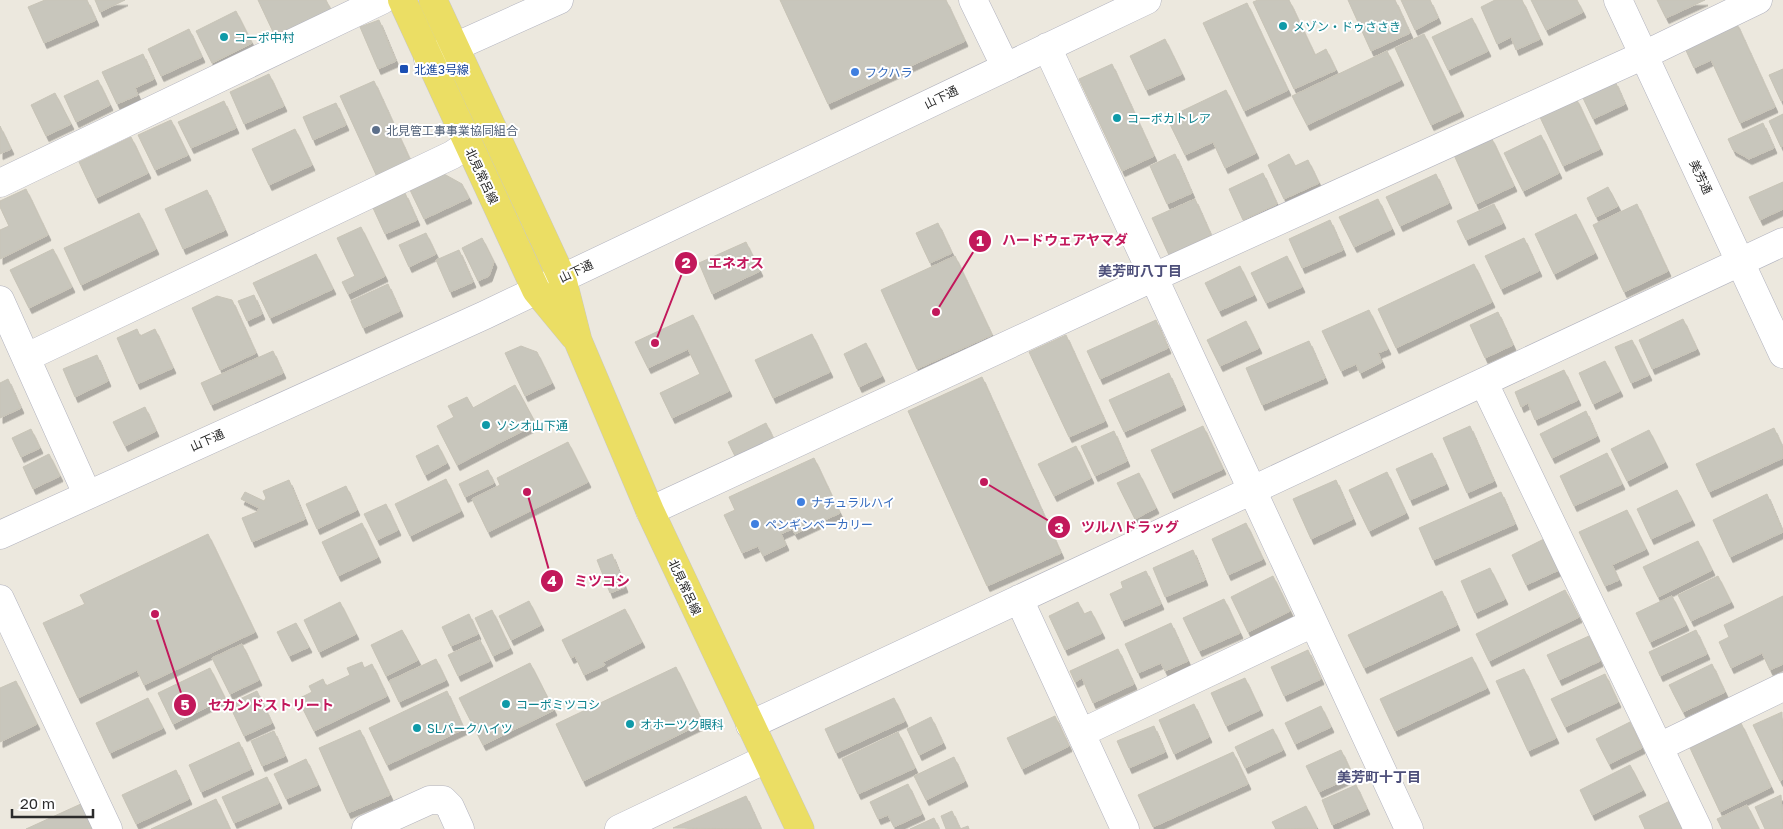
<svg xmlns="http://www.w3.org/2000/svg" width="1783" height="829" font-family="'Golos Text','Noto Sans JP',sans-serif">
  <defs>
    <filter id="shadow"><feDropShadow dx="3" dy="5.5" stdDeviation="0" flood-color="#0004"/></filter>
  </defs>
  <rect width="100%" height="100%" fill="#ece8de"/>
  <!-- building -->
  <path fill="#c8c6bc" stroke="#c8c4b7" filter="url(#shadow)" d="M45,0H87L96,20L44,43L28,7Z
    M95,0H125L100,12Z
    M258,0H326L331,10L275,36Z
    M780,0H946L965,41L828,104Z
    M1258,0H1289L1315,55L1326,49L1336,70L1294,89L1253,2Z
    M1348,0H1395L1410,33L1371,51Z
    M1401,0H1430L1438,18L1415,30Z
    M1495,0H1522L1540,39L1516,50L1511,37L1497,44L1481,7Z
    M1531,0H1577L1583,12L1546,30Z
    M1657,0H1705L1666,18Z
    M1247,3L1288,90L1244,111L1203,23Z
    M236,11L252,43L212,63L196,31Z
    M1472,18L1488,51L1448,70L1432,37Z
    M379,20L396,61L378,69L360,27Z
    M1736,22L1775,107L1740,123L1711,60L1694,68L1684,46Z
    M189,29L202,57L161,76L148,49Z
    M1424,34L1461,111L1431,125L1395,48Z
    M1165,39L1182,74L1146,90L1130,56Z
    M1387,51L1401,80L1307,125L1292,96Z
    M143,54L154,79L135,88L138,95L117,104L102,72Z
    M1112,64L1154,156L1122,171L1079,79Z
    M1783,69V100L1781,101L1769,75Z
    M269,74L284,106L244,124L230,92Z
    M98,80L110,105L76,122L64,96Z
    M374,81L412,164L378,179L340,96Z
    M1615,81L1625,104L1593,119L1582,96Z
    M1226,90L1256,153L1225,168L1213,142L1185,155L1167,118Z
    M55,93L71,124L46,136L31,105Z
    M1576,98L1600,149L1563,166L1539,115Z
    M224,101L236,128L191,148L178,122Z
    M336,103L346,125L313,140L303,117Z
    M1783,114V146L1781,147L1769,121Z
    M171,120L188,155L155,170L138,135Z
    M1763,123L1774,148L1749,159L1733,150L1728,139Z
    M0,126L11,149L0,154Z
    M295,129L312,165L269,185L252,149Z
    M1541,135L1559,173L1523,191L1504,153Z
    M131,137L148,173L96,198L79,162Z
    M1491,137L1514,186L1476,204L1454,155Z
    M1175,154L1192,193L1167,204L1150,166Z
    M1289,154L1295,166L1308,160L1319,183L1284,199L1268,165Z
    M1263,173L1277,204L1243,220L1229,189Z
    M444,174L462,184L469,198L424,219L410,190Z
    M1436,174L1449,203L1400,226L1386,197Z
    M1783,182V209L1760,220L1749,197Z
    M1608,187L1618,206L1596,217L1587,198Z
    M26,189L48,235L0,259V230L9,226L0,207V201Z
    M207,190L225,230L183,249L165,209Z
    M405,193L417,220L385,234L373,208Z
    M1195,199L1211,235L1169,255L1152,218Z
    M1378,199L1392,229L1354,247L1339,217Z
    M1494,204L1503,223L1466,240L1457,221Z
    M1637,204L1668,271L1624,292L1593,225Z
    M139,213L156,249L81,285L64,248Z
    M1576,214L1595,253L1554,274L1535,234Z
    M1330,220L1343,250L1302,268L1289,239Z
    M938,223L952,253L930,263L916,233Z
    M361,227L385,276L348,294L342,282L355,276L337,238Z
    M426,233L436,254L409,267L399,245Z
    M482,238L494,262L489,276L478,281L462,248Z
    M1524,238L1539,271L1501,289L1485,256Z
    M746,242L760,271L712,294L699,263Z
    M53,249L72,287L29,308L10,270Z
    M459,250L473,282L450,292L436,260Z
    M316,254L333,289L270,318L253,283Z
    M955,256L992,335L917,369L881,290Z
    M1287,256L1302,287L1266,303L1251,273Z
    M1474,264L1492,302L1396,348L1378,309Z
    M1240,266L1254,295L1219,311L1205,283Z
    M388,284L400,311L363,328L351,301Z
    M254,295L262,314L247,321L238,301Z
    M217,296L232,300L256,353L220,370L192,308Z
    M1369,310L1388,349L1378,353L1382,362L1360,373L1356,364L1341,371L1322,331Z
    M1498,312L1513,345L1485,358L1470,325Z
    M693,315L729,391L672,418L660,393L700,374L688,349L648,368L635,342Z
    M1683,319L1697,349L1652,369L1639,340Z
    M1156,320L1168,348L1100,379L1087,351Z
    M1246,321L1259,348L1220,366L1207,340Z
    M137,329L140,336L155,329L173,368L137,384L117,338Z
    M812,334L830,372L773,398L755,360Z
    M1066,335L1105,421L1069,437L1029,352Z
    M1632,340L1649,375L1631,383L1615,347Z
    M1309,341L1325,378L1262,405L1246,368Z
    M866,343L882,376L859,387L844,354Z
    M521,346L537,352L552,383L525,396L505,353Z
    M273,351L283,373L211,405L201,383Z
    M97,355L108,381L75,397L63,369Z
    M1605,361L1620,391L1593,404L1579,373Z
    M1564,370L1578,400L1535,420L1528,403L1521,407L1515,392Z
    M1169,373L1183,405L1124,432L1109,400Z
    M982,377L1061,553L987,586L908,411Z
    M8,379L21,408L0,418V383Z
    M515,385L536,424L457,465L437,426L454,417L448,406L467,397L473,408Z
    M145,407L156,431L125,446L113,422Z
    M1586,411L1597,436L1552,458L1540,434Z
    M766,423L774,440L736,458L728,442Z
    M1203,426L1223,469L1171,493L1151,450Z
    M1470,426L1494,481L1467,493L1443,438Z
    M1774,428L1783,448V458L1709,492L1696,464Z
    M31,429L40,448L21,457L12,438Z
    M1649,430L1665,462L1627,481L1611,449Z
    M1114,431L1127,461L1095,476L1081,446Z
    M568,442L588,482L488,532L472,499L500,485L497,478Z
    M438,445L447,463L425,475L416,456Z
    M1076,446L1091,478L1054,496L1038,464Z
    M1432,453L1446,484L1410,500L1396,469Z
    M1607,453L1622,484L1574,506L1560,476Z
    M49,454L60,476L33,489L23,467Z
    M814,458L840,513L795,534L792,529L781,534L786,545L763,556L758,546L742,553L724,515L735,510L729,497Z
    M488,470L494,483L465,497L459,484Z
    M1387,472L1406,513L1369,531L1349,490Z
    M1139,473L1156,508L1135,519L1117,483Z
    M446,479L461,511L410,536L395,504Z
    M289,480L305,519L252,542L242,518L257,512L259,508L241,499L245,492L264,501L266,498L263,491Z
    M1336,480L1353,519L1311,539L1293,499Z
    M346,486L357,510L317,529L306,504Z
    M1677,490L1692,520L1651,539L1637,509Z
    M1501,492L1515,524L1433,560L1419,528Z
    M1767,494L1783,532L1730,557L1713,520Z
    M386,504L398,530L377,540L364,514Z
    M1627,510L1646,549L1612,565L1619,580L1605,586L1579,532Z
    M362,523L378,557L338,576L322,542Z
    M1246,523L1263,559L1228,575L1212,539Z
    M208,534L255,632L144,685L137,670L78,698L43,623L85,604L80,595Z
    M1544,539L1559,570L1526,585L1512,555Z
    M1698,541L1712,570L1658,597L1643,567Z
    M1193,550L1205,580L1165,597L1153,568Z
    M612,554L625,587L610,593L597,560Z
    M1490,568L1505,599L1475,613L1461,581Z
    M1146,571L1161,604L1122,621L1110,594L1123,588L1121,582Z
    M1273,576L1290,611L1248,632L1231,597Z
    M1718,576L1731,602L1691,621L1678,595Z
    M1565,590L1579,617L1489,661L1476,634Z
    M1442,591L1457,625L1364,668L1348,635Z
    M1672,596L1686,625L1650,642L1636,613Z
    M1783,596V664L1770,670L1762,653L1731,668L1719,642L1729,637L1724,625Z
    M1224,599L1240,633L1199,651L1183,618Z
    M529,601L541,625L511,640L499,616Z
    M340,602L356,634L319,652L304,620Z
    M1078,602L1084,614L1091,611L1102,633L1065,650L1049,616Z
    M625,609L642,642L603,662L605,665L584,675L575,656L571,658L562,640Z
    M492,610L510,648L493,656L475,618Z
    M469,614L478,634L451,646L442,627Z
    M296,623L309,647L289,656L277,632Z
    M1171,623L1188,661L1165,671L1161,663L1138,673L1125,644Z
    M402,630L418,660L386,676L371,645Z
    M1696,630L1707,654L1660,676L1649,652Z
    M1589,636L1600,661L1559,680L1547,655Z
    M480,640L490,661L458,676L448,655Z
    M242,644L259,680L230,694L212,658Z
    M1118,649L1134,684L1093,703L1082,678L1075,682L1070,671Z
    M1308,650L1321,679L1284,696L1271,667Z
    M1472,657L1487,688L1395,731L1380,699Z
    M436,659L446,680L399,702L389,681Z
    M362,662L364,668L372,664L387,696L314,731L298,699L312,692L309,686L323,679L326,686L350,675L347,668Z
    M530,663L554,710L483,745L459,698Z
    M1712,664L1725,692L1683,712L1669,685Z
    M676,667L703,723L583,781L556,724Z
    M210,668L225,698L173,724L158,693Z
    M1524,669L1556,738L1528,751L1496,681Z
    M1605,674L1618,702L1565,727L1551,699Z
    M1245,678L1260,710L1226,726L1211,693Z
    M16,681L37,724L0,742V688Z
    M257,691L272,723L244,736L229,704Z
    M447,691L464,729L387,765L369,728Z
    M148,698L163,728L110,753L96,723Z
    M894,698L905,721L836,753L825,729Z
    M1194,704L1209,737L1174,754L1159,720Z
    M1321,706L1331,727L1295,744L1285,723Z
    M1782,712L1783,779L1780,781L1753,725Z
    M1055,716L1069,746L1022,769L1007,738Z
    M931,717L943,743L919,755L907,729Z
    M1630,722L1642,748L1609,764L1596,739Z
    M1741,723L1771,787L1720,812L1690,748Z
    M1154,726L1165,752L1129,768L1117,741Z
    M1273,729L1283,750L1245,768L1235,747Z
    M360,730L390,795L348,813L319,748Z
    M274,731L285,756L262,766L251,741Z
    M898,732L915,768L858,794L842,759Z
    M239,742L251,769L201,792L189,765Z
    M1341,750L1353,776L1319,792L1306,766Z
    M1233,752L1248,784L1153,827L1138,795Z
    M954,757L965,781L926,800L914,776Z
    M306,759L318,785L286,799L274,774Z
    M1630,765L1643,790L1592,815L1580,790Z
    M176,770L189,799L136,824L122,795Z
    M267,777L279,803L234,823L222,797Z
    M908,784L922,814L894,827L888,815L878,819L870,802Z
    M1356,785L1367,809L1332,825L1322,800Z
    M1781,795L1783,829H1765L1755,807Z
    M746,796L761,829L673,828Z
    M216,799L230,829H151Z
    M1670,801L1684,829H1645L1639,816Z
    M83,803L95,829H26Z
    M1747,805L1759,829H1722L1717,819Z
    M1306,806L1317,828L1276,829L1272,822Z
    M952,811L960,829L968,826L969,829H946L941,816Z
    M934,818L939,829H910Z"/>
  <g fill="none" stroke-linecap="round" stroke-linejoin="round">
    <!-- minor casing -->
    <g stroke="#b1b2be" stroke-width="29">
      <path id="minor" d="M973,0L1005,66
        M1618,0L1783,354
        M1047,47L1409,829
        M428,59L559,0
        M0,183L382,0
        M0,300L87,494
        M27,357L452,155L467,145
        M1484,383L1698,829
        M650,511L1152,278L1644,55L1758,0
        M0,535L485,315L1147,0
        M0,599L108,829
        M1019,599L1125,829
        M750,725L1783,242
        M1081,733L1313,623
        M1659,747L1783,687
        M366,829L430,800H443L450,807L460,829
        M619,829L766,759"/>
    </g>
    <!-- major casing -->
    <g stroke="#c8c8c8" stroke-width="29">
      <path id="major" d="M402,0L536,290L574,336
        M433,0L562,278L578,341L650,511L800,829"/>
    </g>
    <!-- minor -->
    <use href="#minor" stroke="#fff" stroke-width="28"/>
    <!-- major -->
    <use href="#major" stroke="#ebde64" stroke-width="28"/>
  </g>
  <!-- markers -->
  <g fill="#0f9aa8" stroke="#fff" stroke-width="2">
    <circle cx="1283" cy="26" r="5"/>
    <circle cx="224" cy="37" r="5"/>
    <circle cx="1117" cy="118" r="5"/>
    <circle cx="486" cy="425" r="5"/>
    <circle cx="506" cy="704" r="5"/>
    <circle cx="630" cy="724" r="5"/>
    <circle cx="417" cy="728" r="5"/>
  </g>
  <rect fill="#1a4fb4" stroke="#fff" stroke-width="2" x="399" y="64" width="10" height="10" rx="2.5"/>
  <g fill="#3f7fe0" stroke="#fff" stroke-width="2">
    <circle cx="855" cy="72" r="5"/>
    <circle cx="801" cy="502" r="5"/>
    <circle cx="755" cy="524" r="5"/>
  </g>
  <circle fill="#5c6f8a" stroke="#fff" stroke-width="2" cx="376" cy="130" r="5"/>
  <g text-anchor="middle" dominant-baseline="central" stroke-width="4" stroke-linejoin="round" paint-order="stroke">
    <!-- culture labels -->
    <g font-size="12" fill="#0d838f" stroke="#fff" text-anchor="start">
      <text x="1293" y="26">メゾン・ドゥささき</text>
      <text x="234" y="37">コーポ中村</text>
      <text x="1127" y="118">コーポカトレア</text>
      <text x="496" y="425">ソシオ山下通</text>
      <text x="516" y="704">コーポミツコシ</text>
      <text x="640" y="724">オホーツク眼科</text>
      <text x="427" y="728">SLパークハイツ</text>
    </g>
    <!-- transit labels -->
    <g font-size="12" fill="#164399" stroke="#fff" text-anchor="start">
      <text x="414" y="69">北進3号線</text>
    </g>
    <!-- shop labels -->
    <g font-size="12" fill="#366cbe" stroke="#fff" text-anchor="start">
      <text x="865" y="72">フクハラ</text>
      <text x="811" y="502">ナチュラルハイ</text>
      <text x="765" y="524">ペンギンベーカリー</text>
    </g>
    <!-- street labels -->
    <g font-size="12" fill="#2b2b2b" stroke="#fff">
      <text transform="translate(941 97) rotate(-26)">山下通</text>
      <text transform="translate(482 176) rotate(65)">北見常呂線</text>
      <text transform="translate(1701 177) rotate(65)">美芳通</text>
      <text transform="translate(576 271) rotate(-25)">山下通</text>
      <text transform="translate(207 440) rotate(-24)">山下通</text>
      <text transform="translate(685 587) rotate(65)">北見常呂線</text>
    </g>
    <!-- service labels -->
    <g font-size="12" fill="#4e5e75" stroke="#fff" text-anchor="start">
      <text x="386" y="130">北見管工事事業協同組合</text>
    </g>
    <!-- neighbourhood labels -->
    <g font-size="14" font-weight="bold" fill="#4d4f7a" stroke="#fff">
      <text x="1140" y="270">美芳町八丁目</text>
      <text x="1379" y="776">美芳町十丁目</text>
    </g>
  </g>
  <!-- callouts -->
  <path fill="none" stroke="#c2185b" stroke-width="2" d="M936 312L980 241M655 343L686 263M984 482L1059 527M527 492L552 581M155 614L185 705"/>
  <g fill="#c2185b" stroke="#fff" stroke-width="2">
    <circle cx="936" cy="312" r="5"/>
    <circle cx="655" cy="343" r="5"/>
    <circle cx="984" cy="482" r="5"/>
    <circle cx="527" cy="492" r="5"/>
    <circle cx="155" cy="614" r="5"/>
    <circle cx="980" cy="241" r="12"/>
    <circle cx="686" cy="263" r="12"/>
    <circle cx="1059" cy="527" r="12"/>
    <circle cx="552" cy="581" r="12"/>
    <circle cx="185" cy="705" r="12"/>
  </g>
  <g font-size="15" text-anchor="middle" font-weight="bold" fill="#fff">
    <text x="980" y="246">1</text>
    <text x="686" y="268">2</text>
    <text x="1059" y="533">3</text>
    <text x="552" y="586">4</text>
    <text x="185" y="710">5</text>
  </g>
  <g font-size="14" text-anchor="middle" font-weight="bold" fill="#c2185b" stroke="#fff" stroke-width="4" stroke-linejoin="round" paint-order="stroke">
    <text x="1065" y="245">ハードウェアヤマダ</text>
    <text x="736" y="268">エネオス</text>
    <text x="1130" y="532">ツルハドラッグ</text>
    <text x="602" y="586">ミツコシ</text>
    <text x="271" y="710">セカンドストリート</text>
  </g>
  <!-- scale -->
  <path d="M12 809v8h81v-8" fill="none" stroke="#2b2b2b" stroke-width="2.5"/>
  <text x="20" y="809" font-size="15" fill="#2b2b2b" stroke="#ffffff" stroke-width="4" paint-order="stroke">20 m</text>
</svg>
